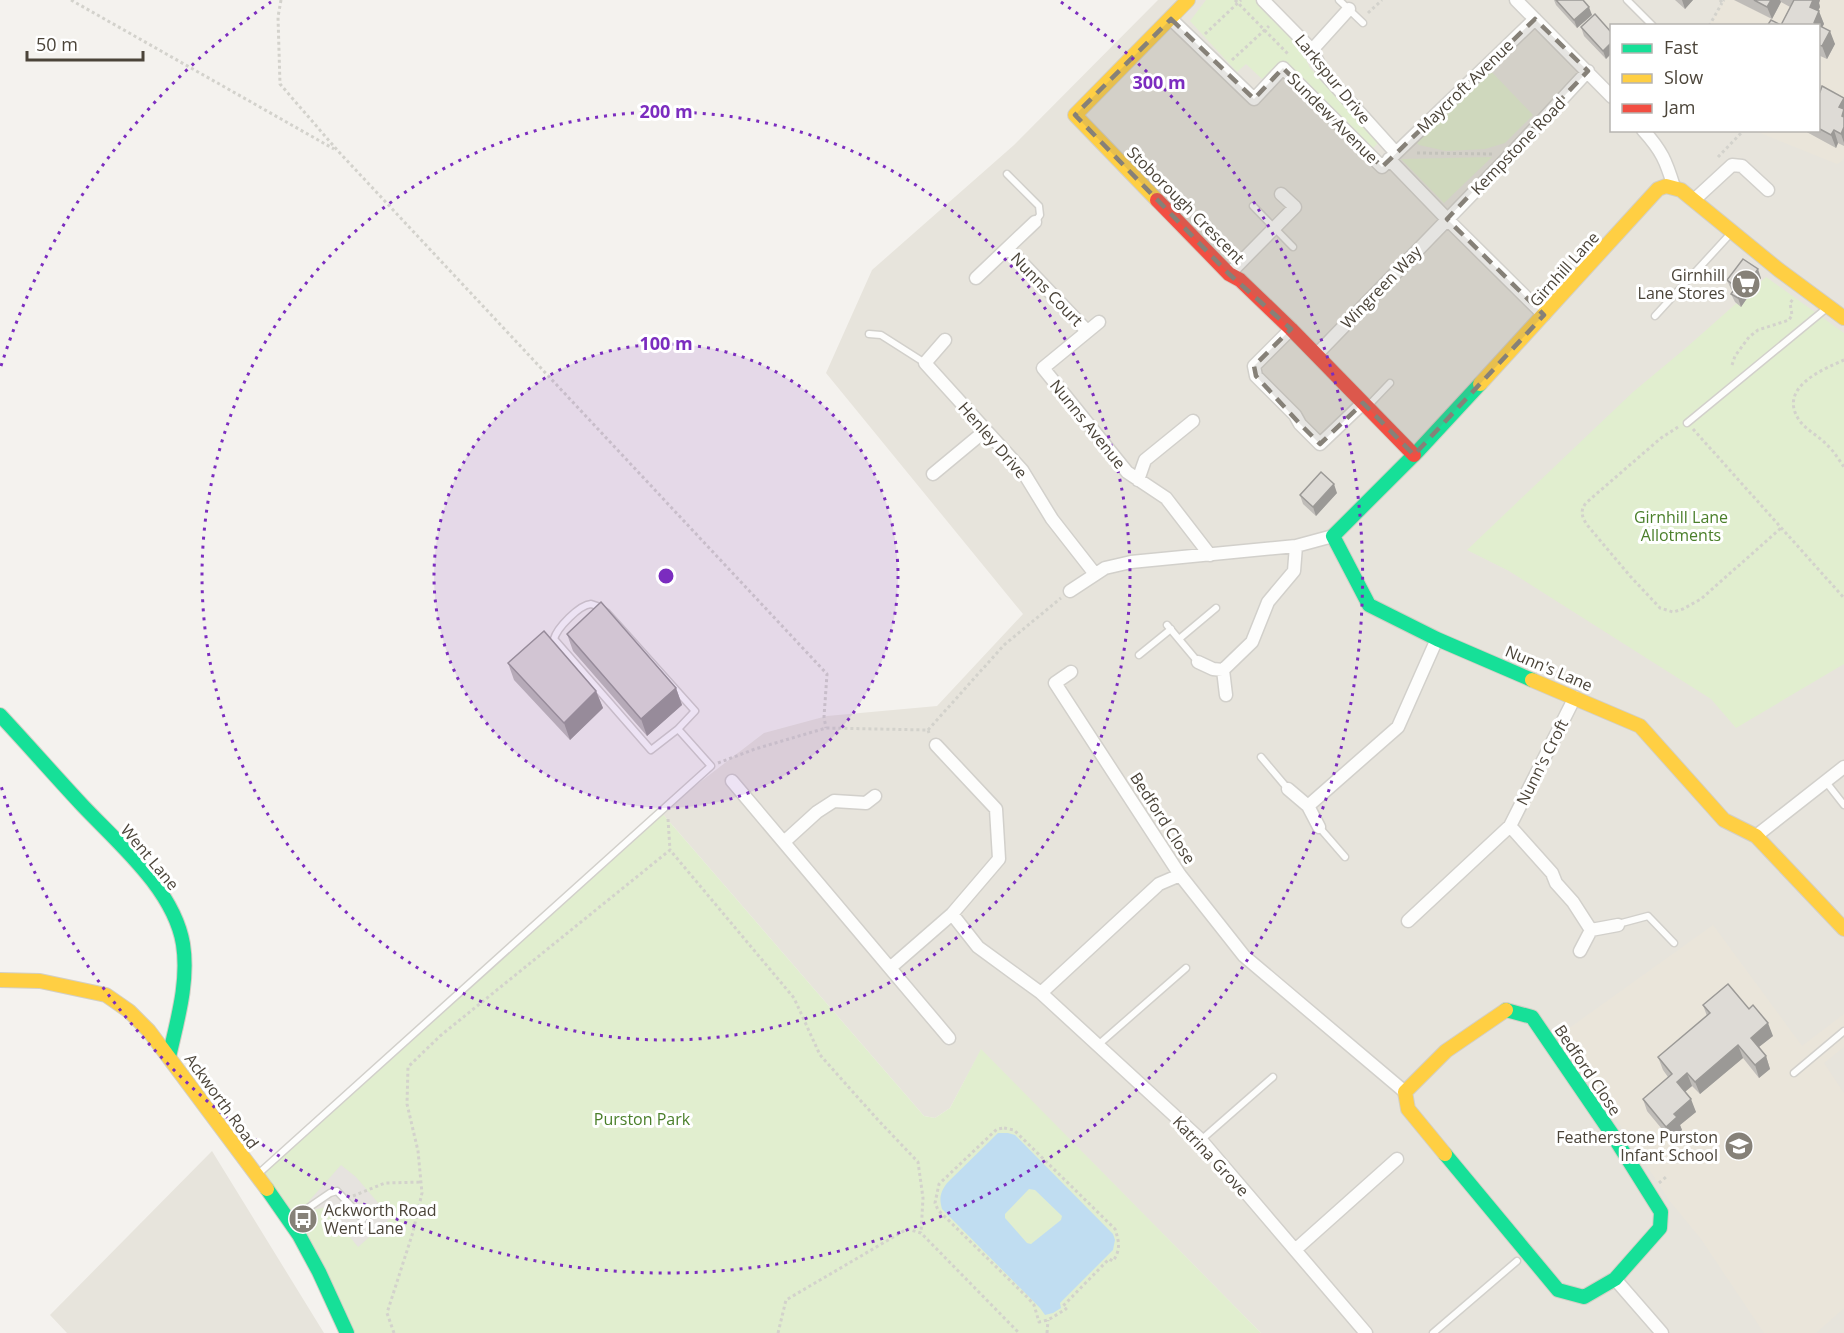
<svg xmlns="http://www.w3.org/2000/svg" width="1844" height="1333" font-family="'Open Sans',sans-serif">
  <rect width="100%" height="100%" fill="#f4f2ee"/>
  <!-- residential -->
  <path fill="#e7e4dc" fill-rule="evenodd" d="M1158,0H1844V1333H1261L981,1050L950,1108L935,1118L924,1116L661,812L764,733L827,716L937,706L1023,614L826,373L872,270L1014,145ZM1612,26H1818V130H1612Z
    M212,1151L324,1333H67L50,1315Z"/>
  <!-- education -->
  <path fill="#eae5da" d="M1724,0H1844V157L1842,161L1837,164L1755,131L1818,130V26H1709Z
    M1713,925L1802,1046L1844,1014V1047L1824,1063L1844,1093V1308L1816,1333H1764L1701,1239L1669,1200L1561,1034Z"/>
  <!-- green -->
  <path fill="#e1eecf" d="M1206,0H1255L1297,41L1310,68L1380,141L1371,150L1282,61L1262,79L1246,64L1237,72L1190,21Z
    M1486,66L1533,115L1505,143L1485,149L1446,151L1419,145L1411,138Z
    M1492,157L1444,203L1401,159Z
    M1766,277L1844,333V664L1736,728L1711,699L1509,571L1467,550L1633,392L1687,347Z
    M661,812L924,1116L935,1118L950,1108L981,1049L1261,1333H347L256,1175Z"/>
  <!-- parking -->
  <path fill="#e6e3df" d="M341,1165L356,1177L391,1218L358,1247L326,1207L313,1210L309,1201Z"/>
  <!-- water -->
  <path fill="#c0ddf1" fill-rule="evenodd" d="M998,1133H1008L1015,1135L1113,1234L1115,1240L1113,1250L1060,1303L1061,1308L1053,1313L1045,1315L1040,1308L942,1209C939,1198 940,1193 947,1183ZM1029,1189L1035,1190L1062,1216L1061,1220L1031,1244L1027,1243L1005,1218V1214Z"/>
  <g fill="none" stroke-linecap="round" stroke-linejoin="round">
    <!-- lane casing -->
    <g stroke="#d2d0cb" stroke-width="9">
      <path id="lane" d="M1339,0L1363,23
        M1627,0L1653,26
        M1007,174L1039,206L1040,215L1035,222
        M1253,206L1293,247
        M1655,316L1732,232
        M869,334L881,335L925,363
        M1367,407L1390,383
        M1687,423L1828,307
        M591,604L597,606L607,613L695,711L678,729L651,750L554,639C557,628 579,605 591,604Z
        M1167,625L1198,662
        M1179,639L1216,608
        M1139,655L1171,629
        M1261,757L1288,789
        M1826,782L1844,805
        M1319,827L1345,857
        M1618,924L1648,916L1674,943
        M1098,1045L1186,968
        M1794,1073L1844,1031
        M1201,1140L1273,1077
        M257,1175L711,766L678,729
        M289,1221L330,1193L337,1191L363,1219
        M1433,1333L1517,1261"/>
    </g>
    <!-- street casing -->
    <g stroke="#d2d0cb" stroke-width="15">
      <path id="street" d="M1516,0L1612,97
        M1171,19L1254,99L1283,68L1382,167L1396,153L1323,72L1312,50L1263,0
        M1312,50L1349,9
        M1643,130C1662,151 1666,161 1674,187
        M1396,153L1535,19
        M1389,159L1447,219L1544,315
        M1694,200L1732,165L1742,166L1768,190
        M1008,248L1087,331
        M1229,274L1295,207L1281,194
        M976,278L1035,222
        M1099,322L1043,368L1127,472L1166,498L1210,555
        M1291,329L1254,366L1256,376L1295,415L1300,424L1320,444L1363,403
        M945,340L925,363L1022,470L1052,519L1095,574
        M1316,355L1511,154L1588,71
        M933,474L986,430
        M1138,480L1145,460L1193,421
        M1070,591L1105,568L1131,562L1296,546L1333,536
        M1198,662L1213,669L1223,670L1226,695
        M1223,670L1252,642L1268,602L1294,571L1296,546
        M1071,672L1055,683L1180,875L1244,956L1405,1092
        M732,781L949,1038
        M1288,789L1308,806L1319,827
        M1308,806L1398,727L1437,639
        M1510,826L1552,873L1556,883L1573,902L1591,930
        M1756,836L1844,767
        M784,842L817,812L834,801L866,803L875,796
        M952,914L978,947L1041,993L1201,1140L1366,1333
        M1408,921L1510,826L1575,697
        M1580,951L1591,930L1618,925
        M890,968L952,914L999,859L996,809L936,745
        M1041,993L1159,884L1180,875
        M1295,1250L1397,1159
        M1615,1279L1662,1333"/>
    </g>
    <!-- fast casing -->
    <g stroke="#d3cfc5" stroke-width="16">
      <path id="fast" d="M1480,384L1418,451L1333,536L1369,605L1437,639L1532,680
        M0,715C28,745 55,776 83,806C119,844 174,890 183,944C189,982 177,1021 169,1057
        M1445,1154L1558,1290L1584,1297L1615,1279L1660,1228L1661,1212L1614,1137L1532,1017L1506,1010
        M267,1189L299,1235L319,1272L347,1333"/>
    </g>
    <!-- slow casing -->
    <g stroke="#d3cfc5" stroke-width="16">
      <path id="slow" d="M1157,200L1075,115L1188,0
        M1480,384L1658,189L1666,186L1681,190L1779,270L1844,318
        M1532,680L1640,726L1724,820L1756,836L1844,929
        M0,980L40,981L106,995L129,1011L149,1031L267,1189
        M1445,1154L1408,1109L1405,1092L1446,1051L1506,1010"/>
    </g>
    <!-- jam casing -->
    <g stroke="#d3cfc5" stroke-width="16">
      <path id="jam" d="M1157,200L1229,274L1240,280L1291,329L1414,455"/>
    </g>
    <!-- path -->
    <path stroke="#d3d2cc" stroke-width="3" stroke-dasharray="3 3" stroke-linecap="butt" d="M71,0L334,149
      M281,0L278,17L280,84L338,151L827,674L824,717L826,728
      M1235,0L1289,55
      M1720,0L1722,3L1724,0
      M1368,13L1382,0
      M1709,26L1722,3
      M1205,34L1241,0
      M1232,60L1269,26
      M1417,153L1494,154
      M1718,157L1744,130
      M1844,360C1821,370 1778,388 1799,420C1806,430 1819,436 1827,445C1834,451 1839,460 1844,467
      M1732,365L1735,356L1749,337L1758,330L1789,320L1792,315L1790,303L1794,298
      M1678,427L1661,438L1587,502C1579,510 1582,518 1588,526L1630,576L1660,608L1673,612L1683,609L1701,599L1781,528
      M1693,429L1844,598
      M928,730L1004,645L1061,598
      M718,763L755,749L826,728L928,730L929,733
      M668,819L670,850
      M1004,1128L1014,1130L1115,1229C1119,1241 1121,1250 1113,1261L1109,1259L1063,1306L1066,1309L1048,1320L1039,1322L1034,1305L1029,1299L938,1210L935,1203L939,1184L997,1129Z
      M1659,1183L1666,1177
      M353,1196L385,1183L421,1182
      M394,1333L387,1313L413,1232L422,1193L418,1151L407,1104L408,1067L440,1036L670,850L794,998L820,1055L878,1120L918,1162L923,1198L921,1233
      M778,1333L786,1300L907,1229L921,1233L1019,1333
      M1047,1333L1048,1320"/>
    <!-- lane -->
    <use href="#lane" stroke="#fdfdfc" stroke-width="6"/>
    <!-- street -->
    <use href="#street" stroke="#fdfdfc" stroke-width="12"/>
    <!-- fast -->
    <use href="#fast" stroke="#16e098" stroke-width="14"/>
    <!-- slow -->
    <use href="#slow" stroke="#ffcf43" stroke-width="14"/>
    <!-- jam -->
    <use href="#jam" stroke="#f24e42" stroke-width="14"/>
  </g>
  <!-- wall -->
  <path fill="#bfbcb8" d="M1554,0H1583L1592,15L1577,28L1556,5Z
    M1675,0H1693L1685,9Z
    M1734,0H1820L1819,3L1820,7L1818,11L1824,24L1822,27L1835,44L1827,59L1818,55V26L1781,25L1790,7L1781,2L1772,19Z
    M1581,27L1611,32L1606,59L1584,36Z
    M1818,91L1844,98V146L1838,143L1836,148L1803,130H1818Z
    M1761,278L1741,307L1735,302L1731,294L1733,291L1731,289L1727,280Z
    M1337,493L1316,516L1303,504L1300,495Z
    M567,634L676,688L682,705L647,736L573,651Z
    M508,663L596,691L603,708L570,740L514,680Z
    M1703,1005L1773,1036L1759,1047L1766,1056L1770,1069L1759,1078L1743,1058L1700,1094L1692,1086L1685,1092L1696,1112L1680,1125L1682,1130L1671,1140L1647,1111L1643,1099L1668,1077L1663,1070L1658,1057L1707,1016Z"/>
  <!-- shaded-wall -->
  <path fill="#9b9996" d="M1682,0H1693L1685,9Z
    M1771,0H1780L1781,2L1772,19L1767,7Z
    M1813,0H1820L1819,3L1820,7L1814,19L1810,7Z
    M1589,7L1592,15L1577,28L1574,20Z
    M1819,11L1824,24L1818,35L1814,23Z
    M1830,31L1835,44L1827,59L1822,46Z
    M1611,43V54L1606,59L1603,51Z
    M1844,98V122L1839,107Z
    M1844,127V143L1841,134Z
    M1834,130L1838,143L1836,148L1831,135Z
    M1758,269L1761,278L1741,307L1738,298Z
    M1334,484L1337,493L1316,516L1313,507Z
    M676,688L682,705L647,736L641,719Z
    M596,691L603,708L570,740L564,723Z
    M1768,1023L1773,1036L1755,1050L1751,1038Z
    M1738,1045L1743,1058L1700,1094L1695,1082Z
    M1766,1056L1770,1069L1759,1078L1755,1065Z
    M1687,1073L1692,1086L1681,1095L1677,1082Z
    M1691,1099L1696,1112L1680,1125L1682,1130L1671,1140L1666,1127L1674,1114Z"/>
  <!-- building -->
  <path fill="#dedbd6" stroke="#9b9996" stroke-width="1.5" d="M1556,0H1583L1589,7L1574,20Z
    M1754,0H1771L1767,7Z
    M1794,0H1813L1810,7L1819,11L1814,23L1830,31L1822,46L1818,45V26H1767L1771,20L1781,25Z
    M1595,14L1611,32V43L1603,51L1581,27Z
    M1822,86L1844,98L1839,107L1844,109L1842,116L1844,117V127L1841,134L1834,130L1831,135L1818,128V91L1820,92Z
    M1743,259L1758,269L1738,298L1731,294L1736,287L1727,280Z
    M1321,472L1334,484L1313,507L1300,495Z
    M601,602L676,688L641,719L567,634Z
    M544,631L596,691L564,723L508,663Z
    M1728,984L1749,1009L1753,1005L1768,1023L1751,1038L1766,1056L1755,1065L1738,1045L1695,1082L1687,1073L1677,1082L1691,1099L1674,1114L1677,1117L1666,1127L1643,1099L1672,1074L1658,1057L1710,1013L1703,1005Z"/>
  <!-- marked area -->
  <path fill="#868178" fill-opacity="0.2" stroke="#868178" stroke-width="4.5" stroke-dasharray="12 8" stroke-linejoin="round" d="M1171,19L1254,99L1283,68L1382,167L1535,19L1588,71L1447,219L1544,315L1414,455L1363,403L1320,444L1300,424L1256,376L1254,366L1291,329L1229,274L1075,115Z"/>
  <!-- distance rings -->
  <circle cx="666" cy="576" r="232" fill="#7b2cbf" fill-opacity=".12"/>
  <g fill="none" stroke="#7b2cbf" stroke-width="3" stroke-dasharray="3 6">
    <circle cx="666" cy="576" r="232"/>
    <circle cx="666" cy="576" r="464"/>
    <path d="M1 366A697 697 0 0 1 271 2M1061 2A697 697 0 1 1 1 786"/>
  </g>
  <!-- icons -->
  <defs>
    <g id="supermarket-disc" transform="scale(1.5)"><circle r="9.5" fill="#868178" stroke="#fff"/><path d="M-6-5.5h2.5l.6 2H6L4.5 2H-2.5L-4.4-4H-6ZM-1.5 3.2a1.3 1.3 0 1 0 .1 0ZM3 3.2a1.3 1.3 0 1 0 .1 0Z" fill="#fff"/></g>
    <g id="school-disc" transform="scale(1.5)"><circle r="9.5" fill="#868178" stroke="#fff"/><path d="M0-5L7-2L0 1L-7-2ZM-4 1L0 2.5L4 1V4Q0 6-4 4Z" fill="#fff"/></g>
    <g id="bus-disc" transform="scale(1.5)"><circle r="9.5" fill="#868178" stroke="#fff"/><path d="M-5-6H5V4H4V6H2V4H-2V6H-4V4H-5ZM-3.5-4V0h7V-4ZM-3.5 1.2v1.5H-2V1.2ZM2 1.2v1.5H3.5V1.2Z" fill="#fff"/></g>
  </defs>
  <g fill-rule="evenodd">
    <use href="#supermarket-disc" x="1746" y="284"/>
    <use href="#school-disc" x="1739" y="1146"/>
    <use href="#bus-disc" x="303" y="1219"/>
  </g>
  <g text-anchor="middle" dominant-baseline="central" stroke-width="6" stroke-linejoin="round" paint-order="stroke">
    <!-- street labels -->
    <g font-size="16" fill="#4b4439" stroke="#fff">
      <text transform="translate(1333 79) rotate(51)">Larkspur Drive</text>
      <text transform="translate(1465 86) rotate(-44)">Maycroft Avenue</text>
      <text transform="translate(1333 118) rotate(45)">Sundew Avenue</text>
      <text transform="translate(1518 146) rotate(-46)">Kempstone Road</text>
      <text transform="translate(1186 205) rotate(45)">Stoborough Crescent</text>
      <text transform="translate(1564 269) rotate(-48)">Girnhill Lane</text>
      <text transform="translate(1381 287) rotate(-46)">Wingreen Way</text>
      <text transform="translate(1047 289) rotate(46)">Nunns Court</text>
      <text transform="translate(1088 424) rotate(51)">Nunns Avenue</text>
      <text transform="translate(993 440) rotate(49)">Henley Drive</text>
      <text transform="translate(1549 668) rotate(23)">Nunn's Lane</text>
      <text transform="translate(1542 762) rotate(-63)">Nunn's Croft</text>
      <text transform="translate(1163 818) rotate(57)">Bedford Close</text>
      <text transform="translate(150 857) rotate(50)">Went Lane</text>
      <text transform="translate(1588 1070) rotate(56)">Bedford Close</text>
      <text transform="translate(222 1101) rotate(54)">Ackworth Road</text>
      <text transform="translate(1211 1156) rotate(47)">Katrina Grove</text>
    </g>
    <!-- poi labels -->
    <g font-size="16" fill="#4b4439" stroke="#fff" text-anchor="end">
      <text x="1725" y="275">Girnhill<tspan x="1725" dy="18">Lane Stores</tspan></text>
      <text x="1718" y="1137">Featherstone Purston<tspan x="1718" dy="18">Infant School</tspan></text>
      <text x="324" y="1210" text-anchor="start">Ackworth Road<tspan x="324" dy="18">Went Lane</tspan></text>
    </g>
    <!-- park labels -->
    <g font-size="16" fill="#4a7f2a" stroke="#fff">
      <text x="1681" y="517">Girnhill Lane<tspan x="1681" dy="18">Allotments</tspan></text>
      <text x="642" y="1119">Purston Park</text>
    </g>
  </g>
  <circle cx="666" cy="576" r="9" fill="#7b2cbf" stroke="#fff" stroke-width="3"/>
  <g font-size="18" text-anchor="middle" font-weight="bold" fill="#7b2cbf" stroke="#fff" stroke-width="6" stroke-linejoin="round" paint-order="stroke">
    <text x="1159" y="89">300 m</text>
    <text x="666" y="118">200 m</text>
    <text x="666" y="350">100 m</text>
  </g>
  <!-- legend -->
  <rect x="1610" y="24" width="210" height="108" fill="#ffffff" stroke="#b7b4b0" stroke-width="1.5"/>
  <rect x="1622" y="44" width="30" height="9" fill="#16e098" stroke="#b7b4b0" stroke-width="1.5"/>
  <text x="1664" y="54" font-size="18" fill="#4b4439">Fast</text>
  <rect x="1622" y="74" width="30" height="9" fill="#ffcf43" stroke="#b7b4b0" stroke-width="1.5"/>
  <text x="1664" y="84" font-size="18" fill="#4b4439">Slow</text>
  <rect x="1622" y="104" width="30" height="9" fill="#f24e42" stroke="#b7b4b0" stroke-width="1.5"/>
  <text x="1664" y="114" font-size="18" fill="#4b4439">Jam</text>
  <!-- scale -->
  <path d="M27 51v9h116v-9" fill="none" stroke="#4b4439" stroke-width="3"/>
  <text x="36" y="51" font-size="18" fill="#4b4439" stroke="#ffffff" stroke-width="4.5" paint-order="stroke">50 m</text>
</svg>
